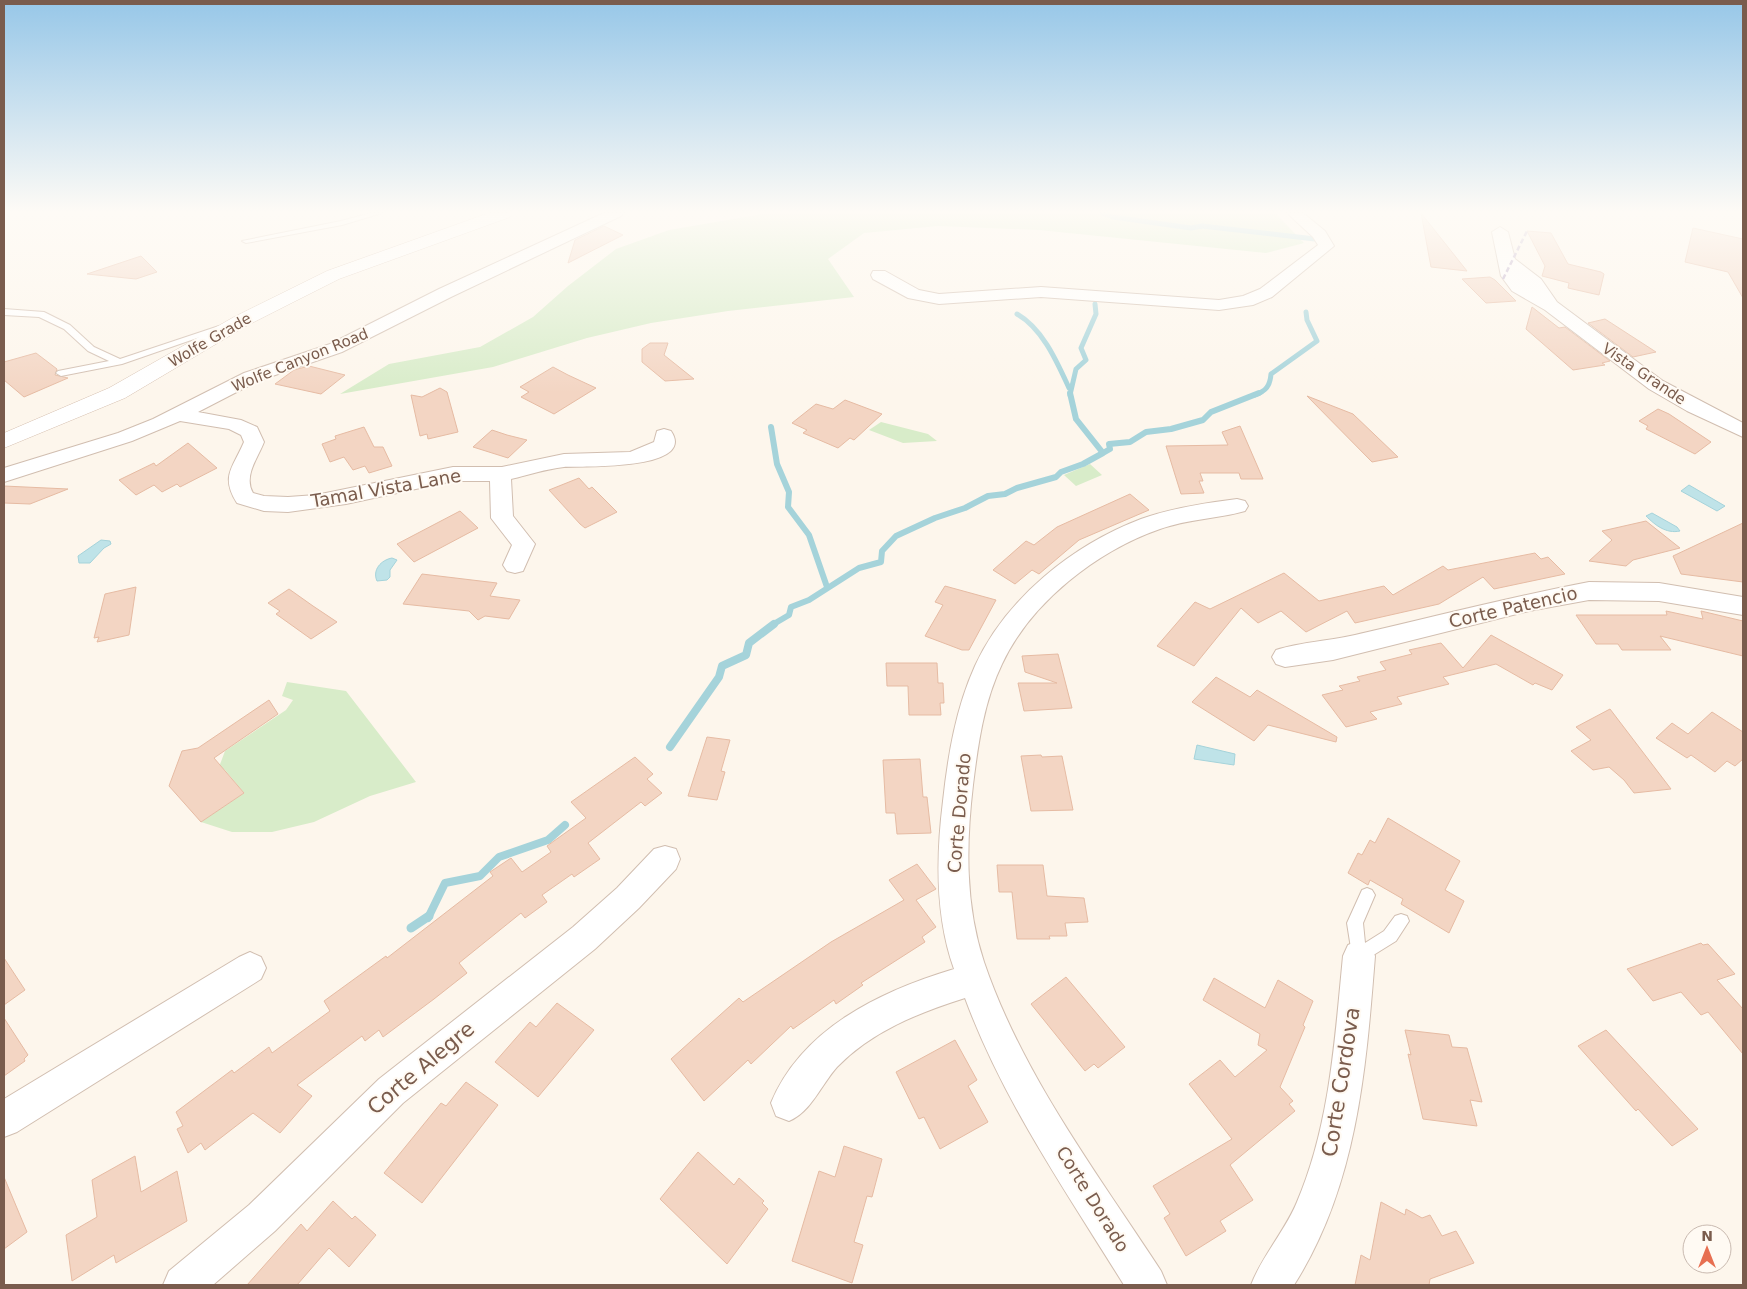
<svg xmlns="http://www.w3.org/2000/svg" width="1747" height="1289" font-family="'DejaVu Sans',sans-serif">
  <rect width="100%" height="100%" fill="#fdf6ec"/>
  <!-- green -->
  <path fill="#d8ecc9" d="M769,213H1275L1304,243L1266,253L1039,230L938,226L864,233L828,259L854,297L728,311L651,323L587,338L493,367L340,394L389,364L480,347L533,317L568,286L616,249L669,230Z
    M881,422L928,434L937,441L903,443L869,430Z
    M1090,464L1102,475L1076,486L1064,475Z
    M287,682L346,691L416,782L370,796L314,822L272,832H232L201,822L244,793L225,770L219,767L225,751L286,710L293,700L282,696Z"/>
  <!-- water -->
  <path fill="#bfe3e8" stroke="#a5d3da" d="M1689,485L1725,506L1717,511L1681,491Z
    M1652,513L1677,527L1680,531C1666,534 1655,525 1646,516Z
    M101,540L110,541L111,544L104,548L90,563H79L78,556Z
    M392,558L397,560L390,570V577L387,580L377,581C372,570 381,560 392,558Z
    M1197,745L1235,754L1234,765L1194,759Z"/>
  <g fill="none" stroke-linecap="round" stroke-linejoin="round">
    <!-- stream-far3 -->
    <path stroke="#a5d3da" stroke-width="5" d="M1102,213L1113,217L1191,228L1202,226L1315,239
      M1017,314C1043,329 1057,362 1069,388
      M1070,395L1076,369L1086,360L1081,348L1096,314L1095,304
      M1255,395C1266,391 1270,386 1271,374L1317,341L1307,320L1306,312"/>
    <!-- stream-far2 -->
    <path stroke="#a5d3da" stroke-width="6" d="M771,427L777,464L789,492L788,507L809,535L827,587
      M1103,453L1110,449L1109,444L1130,442L1146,432L1171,429L1203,420L1211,412L1259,393
      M772,625L789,615L791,607L809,600L859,568L881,562L882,551L896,536L935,518L965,508L988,496L1005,494L1017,488L1056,477L1061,472L1083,464L1103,453L1076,419L1070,393"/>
    <!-- stream-far1 -->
    <path stroke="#a5d3da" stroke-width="8" d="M670,747L719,677L722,666L746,655L749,643L774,624
      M428,918L445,883L480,876L499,857L548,840L565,825"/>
    <!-- stream -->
    <path stroke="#a5d3da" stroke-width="9" d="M411,928L429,916"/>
  </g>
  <!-- building -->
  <path fill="#f3d5c3" stroke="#e6bba3" d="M1421,213L1467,271L1431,267Z
    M604,226L623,235L568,263L575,240Z
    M1693,228L1743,239V298L1728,272L1685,262Z
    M1527,231L1551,233L1568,264L1601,272L1604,274L1599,295L1568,288L1569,283L1542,276L1545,266Z
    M141,256L157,272L136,279L87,274Z
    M1490,277L1495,280L1516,301L1486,303L1462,279Z
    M1532,307L1559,328L1565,327L1610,361L1602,363L1605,365L1573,370L1526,329Z
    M1605,319L1656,352L1633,357L1588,323Z
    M650,343H668L664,355L694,379L665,381L642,362V349Z
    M36,353L57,369L55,375L68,378L24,397L4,380V362Z
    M309,366L345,375L321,394L275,384L294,370Z
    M553,367L568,375L596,388L554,414L521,397L529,392L520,387Z
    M440,388L447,392L458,432L428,439L427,434L420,436L411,395L422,397Z
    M1307,396L1353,414L1398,457L1372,462Z
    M845,400L882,414L854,440L850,438L838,448L803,433L807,430L792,423L816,404L833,409Z
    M1658,409L1669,414L1711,442L1695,454L1646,429L1648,426L1639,421Z
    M1240,426L1263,479H1241L1239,473H1200L1203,481H1199L1204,493L1181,494L1166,446L1228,445L1222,432Z
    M364,427L374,447H383L392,466L369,473L365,466L353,470L344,457L330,462L322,444L336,439L335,436Z
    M492,430L507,435L527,440L508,458L473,447Z
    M188,443L217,468L180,487L177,484L162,492L154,485L136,495L119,480L154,463L156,466Z
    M579,478L589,489L592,487L617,512L585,528L580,524L549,490Z
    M4,486L68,489L30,504L4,503Z
    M1130,494L1149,510L1079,540L1039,574L1032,570L1015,584L993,570L1026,541L1034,545L1057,527Z
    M460,511L478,528L414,562L397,544Z
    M1646,521L1680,548L1633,560L1626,566L1589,561L1612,540L1602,531Z
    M1743,523V582L1681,574L1673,556Z
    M1535,553L1541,559L1548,557L1565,574L1494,589L1483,577L1439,604L1355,623L1347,611L1306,632L1281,611L1258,623L1241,608L1194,666L1157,646L1195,602L1210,609L1284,573L1319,601L1384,586L1393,595L1443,566L1448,570Z
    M422,574L497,583L490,596L520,600L509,619L485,616L478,620L469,611L403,604Z
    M945,586L996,600L969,650H962L925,636L943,605L935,602Z
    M136,587L129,635L97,642L99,637L94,638L105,594Z
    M289,589L313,606L337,622L311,639L276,614L280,611L268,603Z
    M1666,611L1703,619L1701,611L1743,621V656L1660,636L1671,650H1622L1618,644H1596L1576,615H1667Z
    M1491,635L1563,675L1552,690L1535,683L1533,685L1496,664L1443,677L1449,684L1397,697L1402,704L1370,712L1377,719L1346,727L1322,695L1343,690L1339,686L1360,681L1357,677L1386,670L1380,662L1412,654L1409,650L1441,643L1463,668Z
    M1058,654L1072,708L1024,711L1018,683H1057L1025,672L1022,656Z
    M886,663H937L938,683H943L944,703H940L941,715H909L908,686H887Z
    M1216,677L1250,697L1257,690L1337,737L1336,742L1268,725L1254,741L1192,702Z
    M269,700L278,714L214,758L244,793L201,822L169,786L182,751L198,748Z
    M1610,709L1671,789L1634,793L1624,780L1609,767L1593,770L1571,751L1591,740L1576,727Z
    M1712,712L1743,732V759L1735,766L1727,761L1715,772L1691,755L1687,758L1656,738L1672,723L1688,734Z
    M707,737L730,740L721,771L725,772L717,800L688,796Z
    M1041,755L1042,757L1062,756L1073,810L1031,811L1021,756Z
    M635,757L653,774L647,779L662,793L645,806L641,802L588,843L600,859L574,877L572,874L542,895L547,902L525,918L521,913L459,963L467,973L434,999L383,1037L379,1030L365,1041L362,1036L297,1085L312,1096L280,1133L253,1113L205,1150L201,1143L188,1153L177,1129L183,1126L176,1112L232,1070L234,1073L269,1047L272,1053L330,1011L324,1001L386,956L387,958L493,876L490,872L511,858L522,872L551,852L547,846L586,818L571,802Z
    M920,759L923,797H927L931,833L897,834L895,813H886L883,760Z
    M1388,818L1460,861L1445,890L1464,901L1449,933L1401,904L1403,899L1370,880L1368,885L1348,873L1358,853L1362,855L1370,840L1375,843Z
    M917,864L936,889L916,900L936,927L922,937L925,942L861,983L863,985L836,1004L834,1000L793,1029L791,1026L751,1064L748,1060L704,1101L671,1059L739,998L743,1002L831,942L904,900L889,880Z
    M997,865H1043L1047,896L1084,898L1088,922L1065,923L1067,936H1049L1050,939H1017L1012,892H999Z
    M1701,943L1703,945L1708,944L1735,974L1717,980L1743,1009V1054L1708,1012L1701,1015L1681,992L1653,1001L1627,969Z
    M4,958L25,990L4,1005Z
    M1066,977L1125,1047L1098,1068L1094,1064L1085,1071L1031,1004Z
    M1214,978L1265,1008L1278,980L1313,1001L1303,1025L1305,1027L1280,1087L1293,1101L1289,1104L1295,1111L1230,1165L1253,1200L1220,1221L1226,1231L1186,1256L1164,1218L1170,1214L1153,1186L1232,1139L1189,1084L1220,1060L1235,1077L1267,1050L1258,1045L1260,1034L1203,1000Z
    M557,1003L594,1030L538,1097L495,1062L530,1022L536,1027Z
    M4,1018L28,1055L24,1059L25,1061L4,1076Z
    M1405,1030L1449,1035L1452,1047L1467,1048L1482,1102L1470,1100L1477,1126L1423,1119L1408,1054L1411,1055Z
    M1606,1030L1698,1129L1672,1146L1638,1109L1636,1111L1578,1046Z
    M955,1040L977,1080L968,1086L988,1122L940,1149L924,1117L919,1119L896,1072Z
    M466,1082L498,1105L422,1203L384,1173L441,1103L446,1106Z
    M844,1146L882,1159L872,1197L867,1196L854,1242L863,1245L852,1283L792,1261L819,1171L835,1177Z
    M698,1152L734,1185L739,1178L764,1201L762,1203L768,1209L727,1264L660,1199Z
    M135,1156L141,1192L177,1171L187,1221L116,1263L114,1255L72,1281L66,1235L97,1217L92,1180Z
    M4,1177L27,1232L4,1249Z
    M333,1201L352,1219L355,1216L376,1235L349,1267L329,1248L297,1285H247L301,1224L307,1231Z
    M1381,1202L1405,1215L1406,1209L1422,1218L1430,1215L1442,1236L1456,1231L1474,1263L1430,1279L1429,1285H1355L1361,1255L1370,1260Z"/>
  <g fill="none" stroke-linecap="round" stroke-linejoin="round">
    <!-- lane casing -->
    <g stroke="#d1beb0" stroke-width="2">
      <path id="lane" d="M371,213H382L342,225L246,243L242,241L341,221Z
        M4,309L44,312L70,325L94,347L120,359L219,326L226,328L122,364L61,376L56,373L58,371L109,361L88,351L64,329L39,317L4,315Z
        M1367,888L1372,890L1375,895L1363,923L1365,943L1384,931L1395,916L1401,914L1407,916L1409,921L1396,941L1359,964L1353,961L1347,923L1362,890Z"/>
    </g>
    <!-- street casing -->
    <g stroke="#d1beb0" stroke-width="2">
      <path id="street" d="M604,213H624L621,216L451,297L342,352L258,381L198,412L241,420L257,427L264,442C258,458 243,476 253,493L264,496L288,497L316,495L453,467H502L564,454L630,452L654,442L657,431L664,429L671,431C698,471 579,466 564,467C546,469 528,475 511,479L513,516L535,544L523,571L515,573L507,571L503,565L512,545L491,518L490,481H453L346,504L288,512L264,511L237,503C220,476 233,468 244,442L241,435L229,429L180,421L132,441L4,482V468L118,433L153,419L244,373L330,344L439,289Z
        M1287,213H1303L1325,231L1334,246L1272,297L1253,305L1219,310L1041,297L939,304L908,298L873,279L871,275L873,271H885L919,290L939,294L1041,287L1219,300L1243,296L1260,289L1318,245L1313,237Z
        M1500,227L1508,232L1515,259L1541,279L1557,302L1663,381L1743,423V437L1687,411L1649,389L1545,310L1512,291L1501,276L1492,232Z
        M1237,499L1245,501L1248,506L1245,511C1217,519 1188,519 1160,529C1097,551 1031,602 1002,664C984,701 978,744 973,785C966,844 965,905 984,962C1022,1074 1097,1173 1161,1271L1167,1285H1124C1067,1193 1003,1101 965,998C918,1013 872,1031 837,1067C821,1085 811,1112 789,1121L776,1116L771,1103C802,1028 881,991 954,969C935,916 936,857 943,801C948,755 956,708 975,666C1006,598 1073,545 1141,519C1172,508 1205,503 1237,499Z
        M1589,582L1659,583L1743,597V615L1659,601L1589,600L1529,611L1333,660L1285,667L1276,664L1272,657L1276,650C1301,642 1329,641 1355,635C1433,617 1510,597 1589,582Z
        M665,846L676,849L680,859L676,869L639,908L595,949L403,1103L275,1231L213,1285H163L169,1271L249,1205L379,1079L573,927L617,888L654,849Z
        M1359,940L1370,945L1375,956C1366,1070 1357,1186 1294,1285H1251C1262,1256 1285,1231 1297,1202C1330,1125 1335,1038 1343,956L1348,945Z
        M250,952L261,957L266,968L261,979L17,1132L4,1137V1099L239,957Z"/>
    </g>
    <!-- secondary casing -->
    <g stroke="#d6c0b0" stroke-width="1">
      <path id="secondary" d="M489,213H512L510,217L339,279L248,325L125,398L4,448V433L109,388L234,317L327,271Z"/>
    </g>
    <!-- lane -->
    <use href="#lane" fill="#fff" fill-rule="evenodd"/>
    <!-- street -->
    <use href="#street" fill="#fff" fill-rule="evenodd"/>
    <!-- secondary -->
    <use href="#secondary" fill="#fff" fill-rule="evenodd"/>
    <!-- rail -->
    <path stroke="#b9a8c9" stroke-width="2.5" stroke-dasharray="5 3" stroke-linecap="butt" d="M1503,279L1528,229"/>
  </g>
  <!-- sky -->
  <linearGradient id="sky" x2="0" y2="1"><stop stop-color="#97c7e8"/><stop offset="0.54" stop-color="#fefbf6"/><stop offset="1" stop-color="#fefbf6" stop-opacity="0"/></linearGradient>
  <rect width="1747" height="393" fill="url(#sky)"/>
  <g text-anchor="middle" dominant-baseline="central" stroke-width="4" stroke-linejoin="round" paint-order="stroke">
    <!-- far-street labels -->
    <g font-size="15" fill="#7a5c4d" stroke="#fffaf3">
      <text transform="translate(210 340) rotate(-30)">Wolfe Grade</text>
      <text transform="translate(300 360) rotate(-22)">Wolfe Canyon Road</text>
      <text transform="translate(1644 374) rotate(34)">Vista Grande</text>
    </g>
    <!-- street labels -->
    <g font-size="18" fill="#7a5c4d" stroke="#fffaf3">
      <text transform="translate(386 488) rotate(-10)">Tamal Vista Lane</text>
      <text transform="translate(1513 607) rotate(-13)">Corte Patencio</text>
      <text transform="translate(959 813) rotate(-85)">Corte Dorado</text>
      <text transform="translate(1093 1199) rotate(58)">Corte Dorado</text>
    </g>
    <!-- near-street labels -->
    <g font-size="21" fill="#7a5c4d" stroke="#fffaf3">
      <text transform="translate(421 1068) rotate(-40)">Corte Alegre</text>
      <text transform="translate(1341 1082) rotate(-81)">Corte Cordova</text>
    </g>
  </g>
  <!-- border -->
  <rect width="1747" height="1289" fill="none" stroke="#7a5c4d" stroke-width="10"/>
  <!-- north arrow -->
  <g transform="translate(1707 1249)"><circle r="24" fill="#fffaf3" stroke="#cabbb1"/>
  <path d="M0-4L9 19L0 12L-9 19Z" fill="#e76f51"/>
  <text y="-8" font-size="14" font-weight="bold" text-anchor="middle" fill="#7a5c4d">N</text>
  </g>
</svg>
